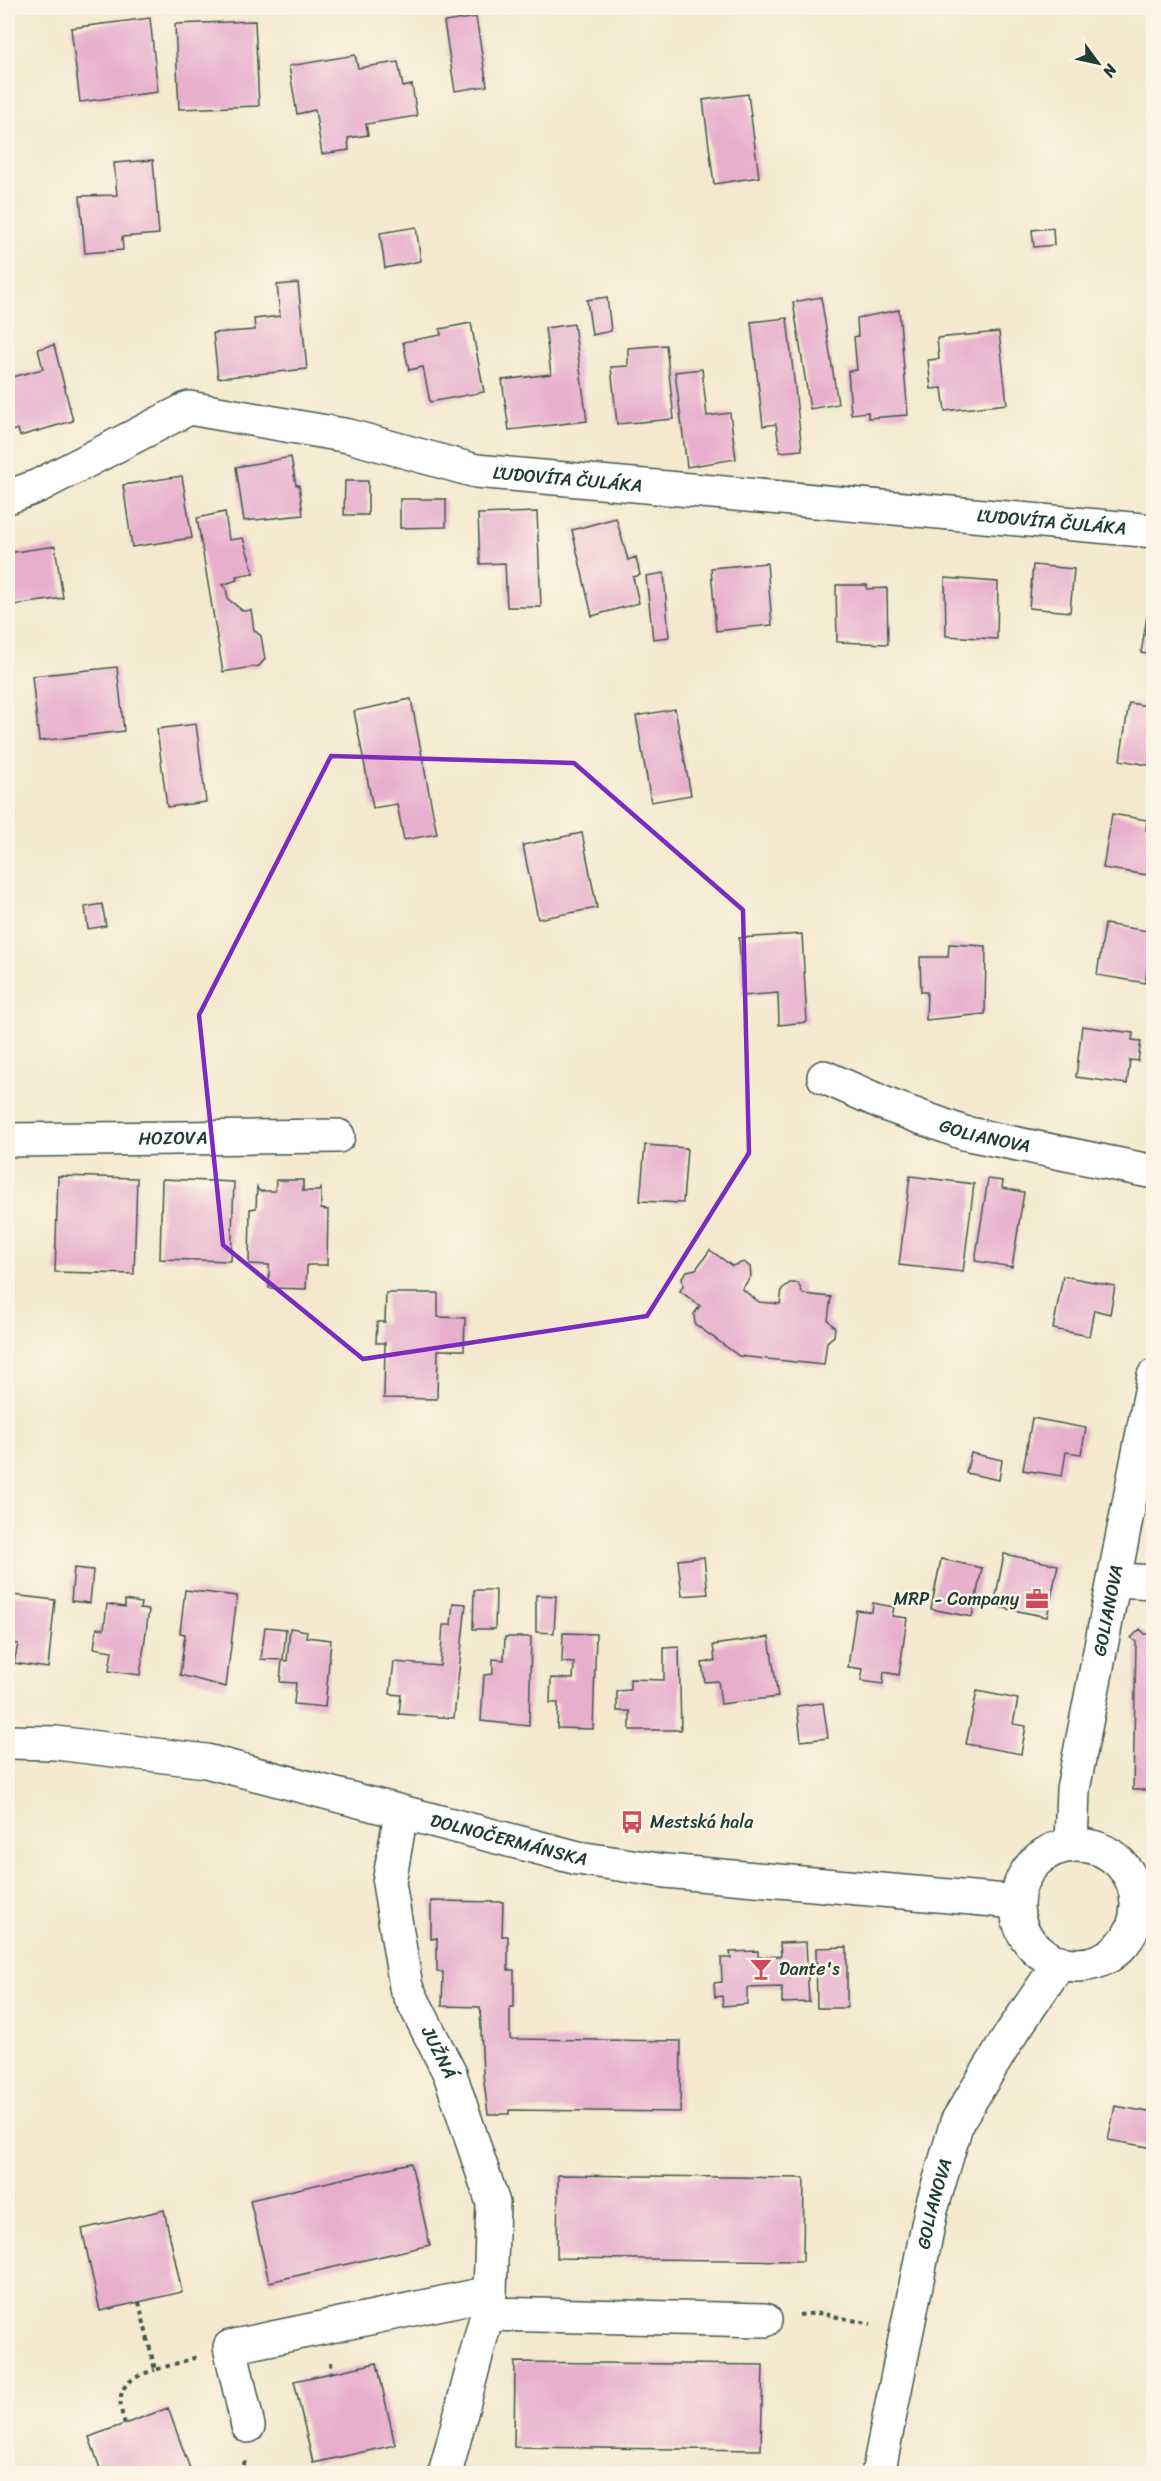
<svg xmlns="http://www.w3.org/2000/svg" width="1161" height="2481" font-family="Sriracha,sans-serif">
  <rect width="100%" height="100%" fill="#fcf5e5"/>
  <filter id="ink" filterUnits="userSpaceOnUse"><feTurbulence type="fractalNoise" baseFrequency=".0167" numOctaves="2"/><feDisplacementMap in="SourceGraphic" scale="12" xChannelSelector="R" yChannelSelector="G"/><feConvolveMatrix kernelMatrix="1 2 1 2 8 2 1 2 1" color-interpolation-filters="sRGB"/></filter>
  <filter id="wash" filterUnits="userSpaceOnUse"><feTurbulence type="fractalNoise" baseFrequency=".008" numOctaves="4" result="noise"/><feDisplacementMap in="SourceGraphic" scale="24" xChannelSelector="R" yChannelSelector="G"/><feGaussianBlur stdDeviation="1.35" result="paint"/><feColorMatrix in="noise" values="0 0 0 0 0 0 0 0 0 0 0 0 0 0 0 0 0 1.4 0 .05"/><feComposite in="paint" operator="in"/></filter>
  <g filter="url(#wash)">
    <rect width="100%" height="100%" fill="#f4e9cf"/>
    <g id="blocks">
      <!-- building -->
      <path fill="#e7aecd" d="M476,17L487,86L455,91L444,22Z
        M150,18L158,92L80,102L71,28Z
        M255,21L259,106L179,109L175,24Z
        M355,55L358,68L398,62L403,87L412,85L417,116L366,124L368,135L348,138L349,150L322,154L315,110L297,114L289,66Z
        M748,94L759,177L714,184L703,100Z
        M153,160L159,234L122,237L123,250L85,253L80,196L117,195L114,163Z
        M416,227L421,261L385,268L380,233Z
        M1053,228L1054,245L1034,247L1032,230Z
        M298,283L307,369L218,378L213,333L255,330L254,319L280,316L277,285Z
        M607,297L611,331L592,335L587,300Z
        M821,297L838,404L810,409L793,302Z
        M899,310L908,415L868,418V412L851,414L848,371L857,370L854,337L858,336L857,318Z
        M787,318L802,450L780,452L776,424L763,426L751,322Z
        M471,323L484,392L430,402L423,367L409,370L403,342L441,335L440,329Z
        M574,324L587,421L509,430L502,380L551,374L545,328Z
        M999,332L1007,404L945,411L942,388L931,389L928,360L939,359L937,338Z
        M54,345L73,421L20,436L18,429L9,432L8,407L12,406L8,392V378L43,369L38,349Z
        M666,345L674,419L617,424L611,367L628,366V348Z
        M702,369L707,416L730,413L736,459L687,467L675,372Z
        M291,457L296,485H299L303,515L244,521L236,467Z
        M182,476L192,538L132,547L123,485Z
        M345,481H368V515H344Z
        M400,499H446V527L400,528Z
        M225,512L229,540L243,538L254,573L236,576L237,580L222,585L226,588L228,599L243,611L251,610L254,630L261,636L265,659L259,666L223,672L197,518Z
        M537,512L541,607H507L505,563L480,564L478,514Z
        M616,518L628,560L636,557L640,575L633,577L639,603L592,616L572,530Z
        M55,546L63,598L14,605L8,553Z
        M767,563L772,625L716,631L711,568Z
        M1033,565L1074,569L1070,612L1029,608Z
        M664,573L669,637L653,639L646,576Z
        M945,578L998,582L997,639L946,636Z
        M836,585H867V589L887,588L888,644L837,642Z
        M1150,598L1154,599V655L1141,653Z
        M117,667L124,731L39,741L32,676Z
        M411,699L437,834L404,840L397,804L373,808L354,711Z
        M1129,703L1154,707V766L1120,760Z
        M675,709L691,795L651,802L636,716Z
        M196,724L206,802L167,807L157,729Z
        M1112,814L1147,820L1146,830L1154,831V876L1103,868Z
        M582,833L597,908L538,919L523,845Z
        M102,904L106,926L88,929L85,907Z
        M1105,924L1154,932L1145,983L1097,975Z
        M802,934L807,1022L779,1025L778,993L742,996L739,938Z
        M949,944L986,946L985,1014L926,1020L927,992H921L920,957H948Z
        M1082,1026L1133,1033L1132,1040L1141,1041L1138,1061L1130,1060L1127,1084L1076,1077Z
        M645,1145L687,1148L683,1203L640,1201Z
        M58,1176L137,1178L134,1274L55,1272Z
        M910,1176L974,1184L963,1272L899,1265Z
        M162,1179L234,1182L231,1261L160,1259Z
        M988,1179L1003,1181L1002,1188L1024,1192L1012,1267L975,1261Z
        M276,1180H303V1191H319L321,1187V1209L328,1210L327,1265H307L306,1289L269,1288V1265L249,1264L250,1209L256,1208L257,1187L259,1191H275Z
        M710,1250L732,1266L744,1262L750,1267L751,1276L742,1289L759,1302L780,1304L782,1289L790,1283H798L803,1294L831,1297L828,1320L835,1328L834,1336L827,1342L824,1365L739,1356L695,1324L694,1314L700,1306L680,1291L683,1286L682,1277L687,1271L696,1269Z
        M1063,1276L1115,1286L1110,1314L1094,1310L1089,1336L1053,1329Z
        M386,1293H438V1317L465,1318L464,1350H438L437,1399L384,1398L385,1343H376L377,1322H385Z
        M1032,1418L1086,1428L1081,1454L1066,1452L1062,1476L1023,1470Z
        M971,1453L1002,1460L999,1480L966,1473Z
        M1004,1554L1058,1565L1047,1617L994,1606Z
        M704,1557L708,1594L682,1596L678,1560Z
        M941,1559L982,1568L972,1617L931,1609Z
        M74,1568L93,1570L90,1603L71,1601Z
        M185,1590L237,1596L226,1687L180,1675L185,1634L180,1633Z
        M474,1590H496L495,1629H473Z
        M12,1595L55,1600L48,1668L14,1663L18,1644L8,1643V1621H10Z
        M536,1595L556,1596L554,1633L536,1632Z
        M125,1600L141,1603L140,1609L149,1610L140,1675L109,1671L112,1651L94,1648L97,1628L104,1629L107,1604L125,1607Z
        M453,1603L466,1604L454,1718L399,1714L401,1695L390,1694L394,1662L440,1666L443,1625H451Z
        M873,1603L894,1607L892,1616L907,1618L899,1675L884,1672L883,1684L861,1681L863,1669L848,1667L856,1610L872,1612Z
        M265,1627L286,1629L283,1660L287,1661L290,1628L307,1631L306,1637L331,1640L325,1707L294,1704L296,1683L280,1682L282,1660L261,1659Z
        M1140,1629L1145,1634H1154V1790H1133L1136,1642L1131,1638Z
        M563,1633L596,1634L593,1729L557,1728L558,1703H550L551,1678L573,1679L574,1663L562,1662Z
        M505,1637H531L529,1726L481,1721L484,1675L493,1674V1659L504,1660Z
        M769,1637L778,1697L721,1704L718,1681L705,1682L702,1663L715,1661L713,1645Z
        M679,1647L681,1730H630V1711H617V1691L630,1690V1679L664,1680V1648Z
        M977,1691L1018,1699L1013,1724L1026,1726L1021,1754L966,1744Z
        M823,1703L828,1738L801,1741L797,1706Z
        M431,1901L503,1902L502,1936H508V1970H514V2007H510V2039L681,2041L680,2112L509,2110V2114H488L483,2074L480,2007L442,2006L443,1972H437V1938L431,1939Z
        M806,1942L809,2002L782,2003V1987L747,1988V2004L723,2006L722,1996L715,1997L714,1983L722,1982L721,1958H731L730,1952L758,1951V1957L781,1956L780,1943Z
        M847,1947V2008H817L816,1948Z
        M1115,2106L1154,2113V2148L1108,2140Z
        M411,2163L430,2245L269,2282L250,2200Z
        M558,2175L804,2178L803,2261L557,2258Z
        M164,2210L182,2292L100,2311L82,2229Z
        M515,2362L763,2365L761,2450L514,2447Z
        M377,2363L395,2445L313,2463L294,2381Z
        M168,2408L192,2474H102L89,2437Z"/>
    </g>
  </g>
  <g filter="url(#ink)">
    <use href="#blocks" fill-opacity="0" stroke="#3f574b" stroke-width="1.5"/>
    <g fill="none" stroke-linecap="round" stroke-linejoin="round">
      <!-- minor casing -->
      <g stroke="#3f574b" stroke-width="36">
        <g id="minor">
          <path id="s1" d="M8,497L38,486L189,408L349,436L476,471L1154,531"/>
          <path id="s2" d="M824,1077L890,1106L964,1133L1154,1172"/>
          <path id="s3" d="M8,1140L338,1136"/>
          <path d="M1115,1580L1154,1582"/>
          <path id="s4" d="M8,1742L56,1743L206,1761L578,1858L665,1871L1017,1902"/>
          <path id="s5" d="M401,1813L389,1883L406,1987L450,2074L493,2203L490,2293L487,2314L445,2474"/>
          <path id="s6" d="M1071,1845L1073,1789L1154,1376"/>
          <circle cx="1077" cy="1905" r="60"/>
          <path d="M487,2314L765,2320"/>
          <path d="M248,2426L230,2347L490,2293"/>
          <path id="s7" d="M878,2474L931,2210L957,2122L1011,2034L1060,1962"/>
        </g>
      </g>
      <!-- path -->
      <path stroke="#3f574b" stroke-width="4" stroke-dasharray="4.5 4.5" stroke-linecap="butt" d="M139,2302L155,2370L197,2357
        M799,2315L819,2313L871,2324
        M331,2362L332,2373
        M125,2424C114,2391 123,2379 155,2370
        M242,2474L245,2460"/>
      <!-- minor -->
      <use href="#minor" stroke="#fff" stroke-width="33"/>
    </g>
  </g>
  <!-- marked area -->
  <path fill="none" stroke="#7b2cbf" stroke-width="4.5" stroke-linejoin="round" d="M331,756L574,763L743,910L749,1153L647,1316L363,1359L223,1245L199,1015Z"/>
  <!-- icons -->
  <defs>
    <g id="office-bare" transform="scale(1.8)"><path d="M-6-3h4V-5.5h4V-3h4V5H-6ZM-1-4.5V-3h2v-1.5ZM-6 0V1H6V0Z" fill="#d1495b" stroke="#fcf5e5" stroke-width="2.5" paint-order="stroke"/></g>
    <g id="bus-bare" transform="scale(1.8)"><path d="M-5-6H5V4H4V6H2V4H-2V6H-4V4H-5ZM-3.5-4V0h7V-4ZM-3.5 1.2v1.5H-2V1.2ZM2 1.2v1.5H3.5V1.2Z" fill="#d1495b" stroke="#fcf5e5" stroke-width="2.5" paint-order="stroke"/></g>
    <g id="bar-bare" transform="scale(1.8)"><path d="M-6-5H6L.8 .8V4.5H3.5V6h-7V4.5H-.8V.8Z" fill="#d1495b" stroke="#fcf5e5" stroke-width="2.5" paint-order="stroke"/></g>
  </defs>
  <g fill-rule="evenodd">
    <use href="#office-bare" x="1037" y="1599"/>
    <use href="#bus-bare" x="632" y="1822"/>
    <use href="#bar-bare" x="761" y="1969"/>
  </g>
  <g text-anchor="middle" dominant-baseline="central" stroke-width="5" stroke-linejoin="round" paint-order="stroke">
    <!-- street labels -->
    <g font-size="18" fill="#1f3d34" stroke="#fcf5e5">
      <text stroke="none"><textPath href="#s1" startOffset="588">ĽUDOVÍTA ČULÁKA</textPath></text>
      <text stroke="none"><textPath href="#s1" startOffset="1074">ĽUDOVÍTA ČULÁKA</textPath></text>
      <text stroke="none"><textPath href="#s2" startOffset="172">GOLIANOVA</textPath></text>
      <text stroke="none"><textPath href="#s3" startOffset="165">HOZOVA</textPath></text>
      <text stroke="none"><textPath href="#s6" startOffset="238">GOLIANOVA</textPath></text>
      <text stroke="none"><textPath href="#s4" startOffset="512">DOLNOČERMÁNSKA</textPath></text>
      <text stroke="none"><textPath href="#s5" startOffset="250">JUŽNÁ</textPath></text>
      <text stroke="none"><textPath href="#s7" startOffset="276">GOLIANOVA</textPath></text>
    </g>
    <!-- poi labels -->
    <g font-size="18" fill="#1f3d34" stroke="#fcf5e5" text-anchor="start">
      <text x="1019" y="1599" text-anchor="end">MRP - Company</text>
      <text x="650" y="1822">Mestská hala</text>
      <text x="779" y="1969">Dante's</text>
    </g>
  </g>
  <!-- margin -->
  <rect width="1161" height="2481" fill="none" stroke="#fcf5e5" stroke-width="30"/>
  <!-- north arrow -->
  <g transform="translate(1098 63) rotate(123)" stroke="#fcf5e5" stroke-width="4.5" paint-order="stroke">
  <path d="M0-4.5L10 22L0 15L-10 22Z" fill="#1f3d34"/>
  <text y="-9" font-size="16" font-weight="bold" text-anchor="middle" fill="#1f3d34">N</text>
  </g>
</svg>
